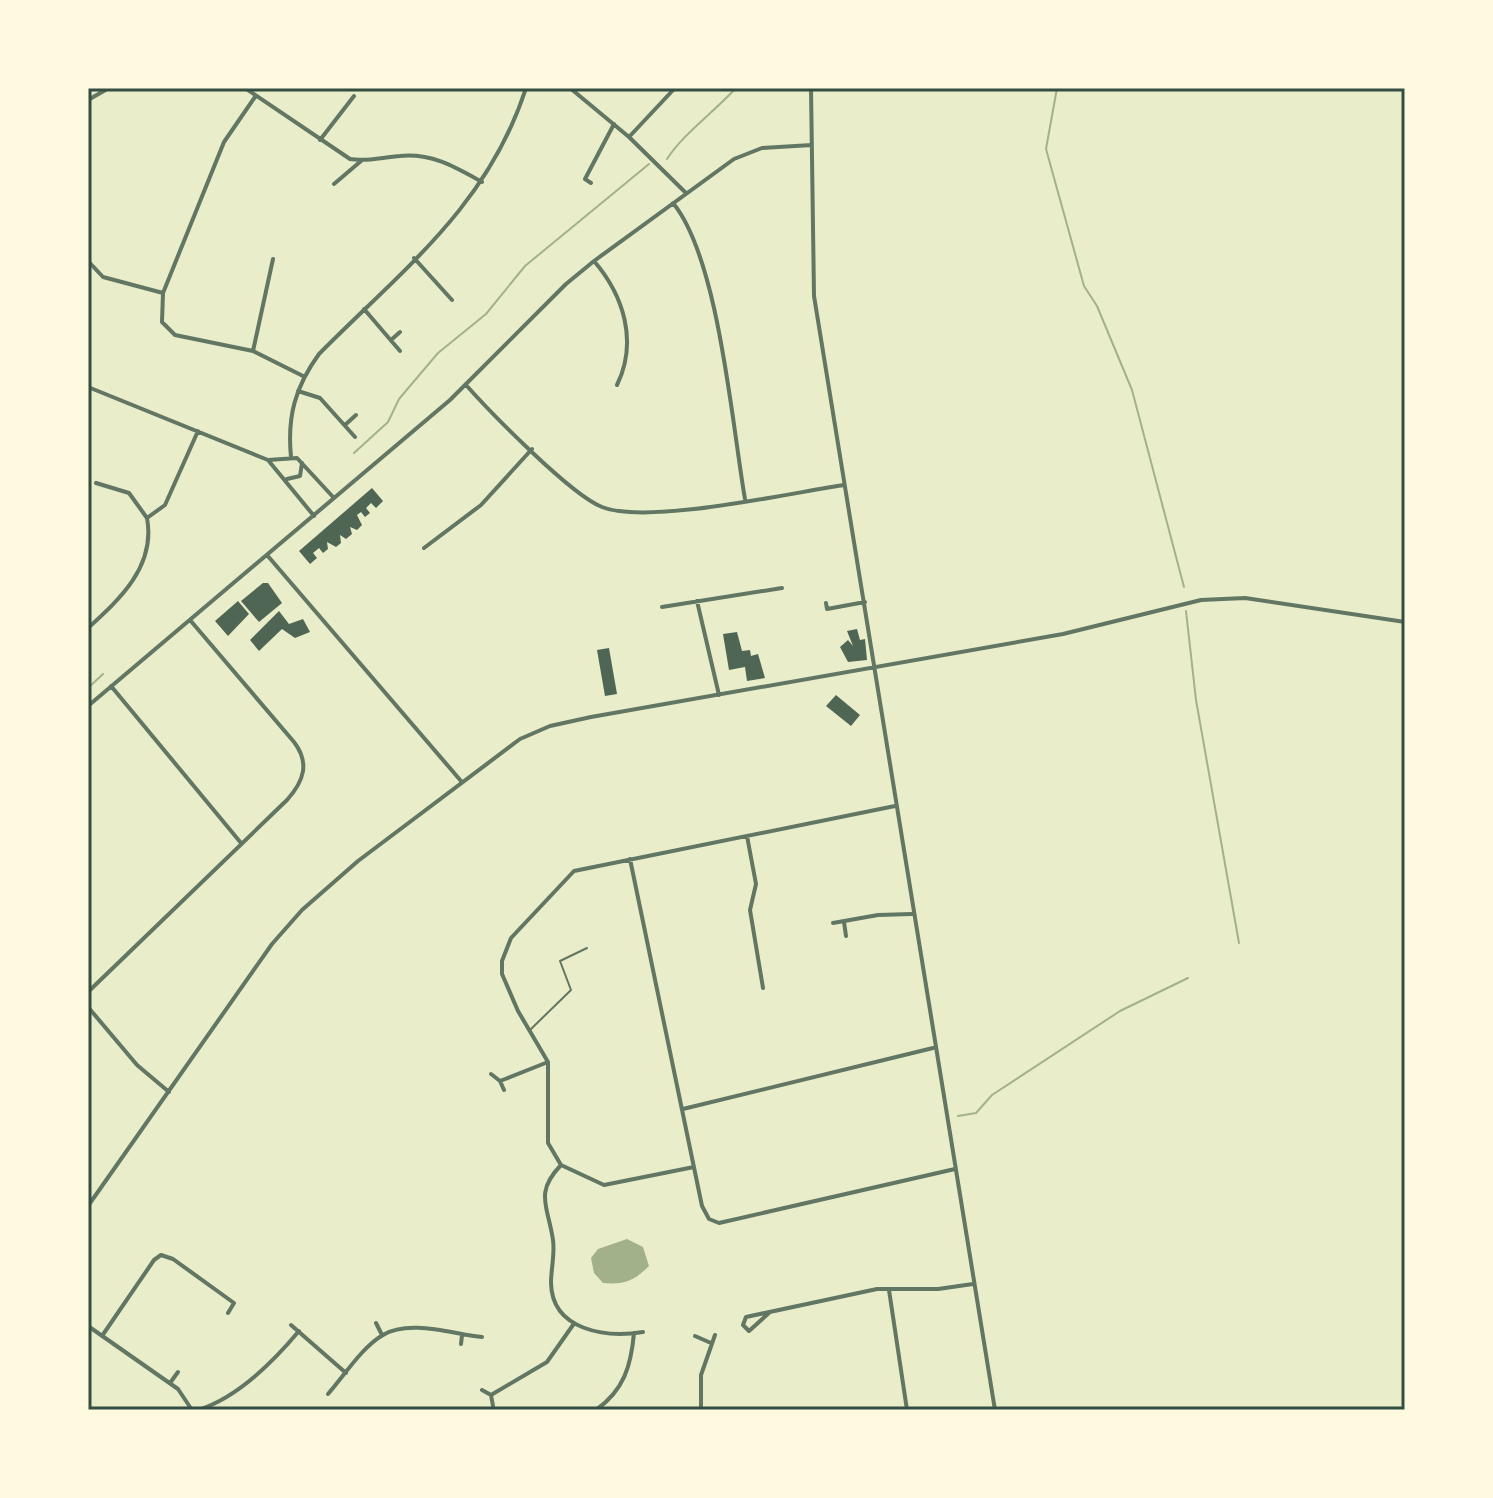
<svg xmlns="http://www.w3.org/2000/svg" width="1493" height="1498" font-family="'Archivo Narrow',sans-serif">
  <rect width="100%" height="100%" fill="#e9edc9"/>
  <!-- water -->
  <path fill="#a3b18a" d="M627,1239L643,1247L649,1266C634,1281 624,1285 603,1283L594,1273L591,1258L598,1249Z"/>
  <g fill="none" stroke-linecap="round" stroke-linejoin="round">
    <!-- stream -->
    <path stroke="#a3b18a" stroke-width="2" d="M1057,88L1046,149L1084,286L1097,306L1132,390L1184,587
      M667,159C682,135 715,111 736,88
      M354,453L388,422L399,399L438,353L486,314L525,266L649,164
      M1186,611L1196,700L1239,943
      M88,688L103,674
      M958,1116L976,1113L992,1095L1120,1011L1188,978"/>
  </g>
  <!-- building -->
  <path fill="#4f6655" d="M372,488L383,501L376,508L371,503L366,508L370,513L365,517L361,512L357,515L362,525L357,530L350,527L352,534L346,539L340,535L341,543L336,547L327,542L328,549L323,553L319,548L313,553L317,558L310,564L299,551Z
    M263,583H268L282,603L259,622L241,601Z
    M238,601L249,614L228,636L215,621Z
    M279,611L289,624L303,619L310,632L295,638L282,629L259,651L250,640Z
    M857,629L860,640L865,639L867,660L848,662L840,647L848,640L853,646L847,631Z
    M737,632L742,651L750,650L751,656L758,654L765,678L747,681L745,667L729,670L723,634Z
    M609,648L617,694L605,696L597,650Z
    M836,695L860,715L851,726L826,706Z"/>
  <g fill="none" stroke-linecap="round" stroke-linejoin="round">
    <!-- service -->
    <path stroke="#617663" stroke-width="2" d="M531,1029L571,990L560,961L587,948"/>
    <!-- minor -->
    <path stroke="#617663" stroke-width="4" d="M245,88L350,159C367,162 383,157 400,156C432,153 455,167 482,182
      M570,88L629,137L686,193
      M811,88L814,296L995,1410
      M255,97L224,142L163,293L162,322L175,335L253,351L303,376
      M88,100L109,88
      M629,137L675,88
      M320,140L354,96
      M591,183L585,179L614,124
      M334,184L361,161
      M673,203C719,259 732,425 745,499
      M414,258L452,300
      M88,261L103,277L163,293
      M594,261C624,296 638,342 617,385
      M364,309L400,351
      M391,340L400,332
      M253,351L273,259
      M466,385C491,413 571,495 602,507C648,525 790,493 844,485
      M88,387L268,460L297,458L334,498
      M298,391L320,398L355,437
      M345,425L356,415
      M291,457C287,417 295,387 319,354C403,269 488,206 526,88
      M268,460L314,516
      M287,479L300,476L302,463
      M96,483L129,493L147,518
      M424,548L481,505L532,449
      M267,555L461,781
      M697,601L719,695
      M826,603L827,609L865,602
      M662,607L782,588
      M88,628C120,599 156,566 147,518L165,505L198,431
      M111,686L241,843
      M88,706L450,400L566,284L594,261L734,159L762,148L812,145
      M747,836L756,884L750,910L763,988
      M630,859L702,1206L709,1219L719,1223L955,1169
      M844,922L846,936
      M833,923L878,915L912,914
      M88,992L287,800C304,781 310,763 294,742L190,620
      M88,1007L137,1065L169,1092
      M491,1074L500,1081L504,1090
      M500,1081L548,1062
      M683,1109L933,1048
      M561,1165C534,1193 548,1206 553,1240C555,1254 551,1269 551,1283C552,1331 607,1338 643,1332
      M694,1167L604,1185L561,1165L548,1143V1062L518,1011L502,974V961L511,938L574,871L895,806
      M88,1206L272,944L302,910L358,861L520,739L550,726L591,717L1063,634L1201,600L1245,598L1405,622
      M889,1290L907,1410
      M770,1312L749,1331L743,1325L746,1317L877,1289H938L973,1284
      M376,1323L382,1335
      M291,1325L346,1373
      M88,1326L178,1389L192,1410
      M102,1336L154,1260L161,1255L173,1259L234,1303L228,1313
      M695,1336L711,1343
      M461,1344L462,1335
      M170,1383L178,1372
      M482,1390L491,1395L493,1406
      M328,1394C344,1376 362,1347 383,1335C409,1319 453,1334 482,1337
      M491,1395L547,1362L573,1325
      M198,1410C237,1398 273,1362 299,1331
      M596,1410C624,1390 631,1366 634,1333
      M701,1410V1375L715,1335"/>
  </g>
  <!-- border -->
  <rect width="1493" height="1498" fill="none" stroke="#fefae0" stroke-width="180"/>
  <rect x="90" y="90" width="1313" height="1318" fill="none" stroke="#344e41" stroke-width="3"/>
</svg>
